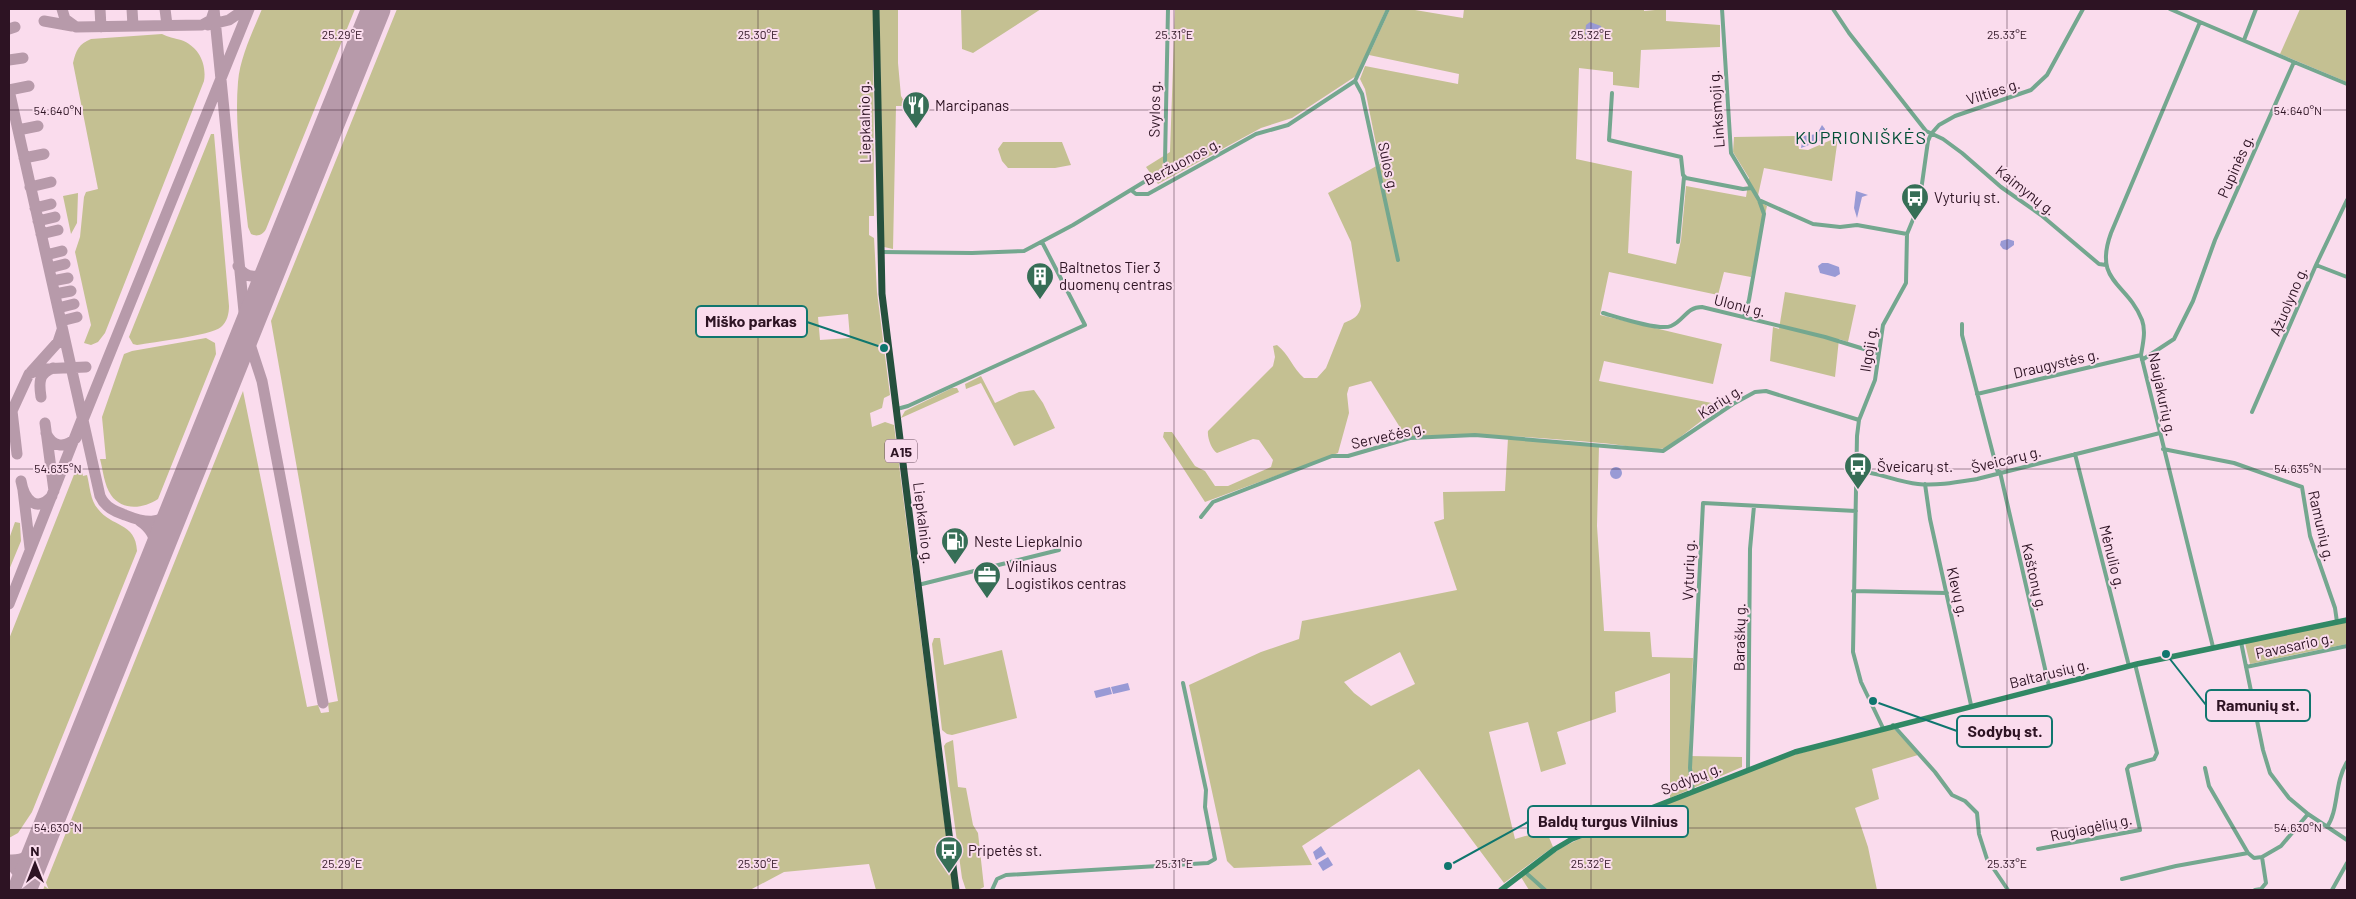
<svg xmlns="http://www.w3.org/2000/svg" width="2356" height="899" font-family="Barlow,sans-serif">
  <rect width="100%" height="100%" fill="#fadced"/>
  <!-- green -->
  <path fill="#c4c092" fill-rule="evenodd" d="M262,9H355L266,229C263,235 257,237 251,234L248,227C243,179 234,130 238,82C240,57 253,31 262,9Z
    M397,9H873L874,216H869V235L874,238L877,292L890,395L884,398L882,408L870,413L872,427L885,422L894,425L953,890H876L869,864L784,872L750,890H43L243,391L307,707L318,705L321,713L329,712L328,703L338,701L271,321ZM848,314L850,338L820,340L818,317Z
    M879,9H898V63L901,96L904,101H918L924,106H896L893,249L884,247Z
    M961,9H1041L973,53L962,49Z
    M1175,9H1386L1356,76L1292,118L1261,128L1158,184L1146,167L1170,152Z
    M1390,9H1409L1463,18L1464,9H1644V11L1666,9V21L1720,25V47L1641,50L1639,88L1613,85V72L1579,68L1576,159L1632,171L1628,253L1676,264L1681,240L1686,186L1746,197L1749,178L1733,152L1734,137L1797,136L1799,149L1808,150L1838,137L1832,181L1764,168L1757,200L1767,206L1751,277L1724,272L1718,295L1609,272L1600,315L1722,344L1713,384L1604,361L1599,381L1722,405L1666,448C1650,452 1619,444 1601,443C1534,437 1473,432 1406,437L1371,381L1349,387L1347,394L1349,413L1338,453L1205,502L1163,437L1164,432H1172L1195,466L1205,471L1215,486H1228L1271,467L1273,460L1259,440L1253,439L1217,453C1212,450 1207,438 1208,431L1273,366L1275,357L1273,346L1277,345C1289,354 1293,369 1304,378H1317L1326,368L1344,323C1353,319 1359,317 1361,306L1351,242L1328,193L1380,164L1365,89L1360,79L1365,66L1458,84L1459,74L1369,55Z
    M2300,9H2347V82L2280,54Z
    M162,34C168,37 174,38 181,40C198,46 207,63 204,81L105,333L98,342L91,345L84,343L91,325L75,252L80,237L84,197L86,192L98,189L73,63C76,50 79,44 91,39Z
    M211,134H214L229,306C229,314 227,322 221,327C210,336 153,342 137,345L133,344L129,337Z
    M1003,142H1062L1071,165L1055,168H1008L1002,161L998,149Z
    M78,193L77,223L71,234L63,196Z
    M1785,292L1856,305L1848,342L1839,339L1835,377L1770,361L1773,327L1779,329Z
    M206,338L215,343L216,354L158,499C143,509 122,511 111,495C104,485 103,470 100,459H106L102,417L124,354L132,351Z
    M981,376L995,403L1019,392L1034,390L1043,403L1055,428L1014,446L981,383L966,389L965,384Z
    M952,388H957L959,392L901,418L905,411Z
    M1508,438L1599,446L1597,526L1604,631L1650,632L1652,657L1693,658L1689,756L1742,757V767L1670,798V673L1615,692L1616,712L1557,732L1566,764L1541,772L1528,722L1489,732L1515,839L1546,830L1553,847L1504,883L1419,769L1302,846L1312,865L1234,868L1227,861L1189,685L1261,652L1299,639L1302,621L1457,590L1434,522L1444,519L1443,492L1505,491ZM1400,652L1415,684L1371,706L1354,693L1344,682Z
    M77,467L81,468L83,476L87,475C90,486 90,500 98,509C111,527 136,522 137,551L32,812L18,833L9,838V639Z
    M15,522L20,523L21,541L9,570V539Z
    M2347,622V644L2250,664L2245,643Z
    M934,638H940L944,665L1002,650L1017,718L952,735L947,734L942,730L932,644Z
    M1893,728L1918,755L1872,769L1879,799L1855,808L1868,847L1877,890H1529L1521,877L1561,848L1579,839L1786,757Z
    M953,740L958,787L966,788L973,825L978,833L984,887L978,890H966L962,878L944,746L946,743Z"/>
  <!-- water -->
  <path fill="#999ad5" d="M1590,22L1601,26L1602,32L1600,36H1597L1593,31L1588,35L1585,34L1586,25Z
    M1822,125L1825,129L1822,140L1801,148L1803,136L1817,134Z
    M1856,191L1868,195L1862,197L1857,218L1854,208Z
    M2008,239L2014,241V245L2007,250L2003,249L2000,245L2001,241Z
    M1822,263H1828L1839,267L1840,274L1835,277L1820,273L1818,266Z
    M1610 473a6 6 0 1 1 12 0a6 6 0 1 1-12 0Z
    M1128,683L1130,690L1113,694L1111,687Z
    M1110,687L1112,694L1096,698L1094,691Z
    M1321,846L1326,854L1316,860L1313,852Z
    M1328,857L1333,865L1323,871L1318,863Z"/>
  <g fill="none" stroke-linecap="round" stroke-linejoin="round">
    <!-- taxiway -->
    <path stroke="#b79aaa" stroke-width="11" d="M62,9L65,19L76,27L202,25L211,20L214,11
      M100,9L101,27
      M132,9L133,26
      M165,9L167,25
      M214,9L246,332L262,381L323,703
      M44,21L72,26
      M208,25L229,20L245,9
      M9,29L15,27
      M9,60L23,58
      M9,90L100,496C105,507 114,511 125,515C145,523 160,526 175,508
      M9,90L29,86
      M18,130L38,126
      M24,158L44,154
      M30,187L51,182
      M35,208L51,204
      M38,221L55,217
      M41,234L58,230
      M46,255L62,251
      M238,266C247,282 265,278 273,263
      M49,268L65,264
      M52,281L68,278
      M55,294L71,291
      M58,308L74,304
      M61,321L77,317
      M31,372L58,342L62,330
      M41,397C39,384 38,373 53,368
      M83,420L249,9
      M45,423L54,491
      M46,433C52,447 65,449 76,438
      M17,454L12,411L29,374L40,369L86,367
      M21,481C24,499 36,514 52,496
      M23,490L30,548
      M140,521C154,530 158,543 155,559
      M9,604L82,419
      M9,860C24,861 32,855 41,843
      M9,862L19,874L20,890"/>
    <!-- runway -->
    <path stroke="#b79aaa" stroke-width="29" d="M22,890L376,9"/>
    <!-- street -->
    <path stroke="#74a78f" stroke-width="4" d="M1722,9L1731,153L1759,200L1764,214L1749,300L1744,317
      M1833,9L1849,33L1926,131L1943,139L1962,153L2001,187L2041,215L2099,264L2106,265
      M2170,9L2200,22L2111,233C2093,283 2127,282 2142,320C2146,331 2143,343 2141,355L2213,647
      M2244,40L2256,9
      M2294,62L2347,84
      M1355,81L1362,94L1398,260
      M1612,93L1609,140L1681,157L1683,175L1686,178L1743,189L1751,188
      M1131,190L1136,194H1148L1256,134L1288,125L1355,81L1388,9
      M1759,200L1813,224L1840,227L1857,225L1907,234
      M1678,242L1684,177
      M882,252L972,253L1024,251L1073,225L1167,168L1165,161L1168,9
      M2316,265L2347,277
      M1603,313C1617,317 1659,331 1671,326C1684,321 1686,307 1702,307L1825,337L1877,353
      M1962,324V335L1998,473
      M2142,360L2174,339L2193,301L2215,240L2294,62L2200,22
      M1977,394L2141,355
      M897,409L908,406L1085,325L1042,242
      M2252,412L2316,265L2347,200
      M2163,449L2234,463L2302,487L2310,536L2335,608L2337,622
      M2075,454L2129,666
      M1857,471C1878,472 1897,482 1918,484C1937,486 1958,482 1977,479L2160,433
      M2000,472L2049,686
      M1925,484L1930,519L1971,705
      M1201,517L1213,502L1332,456H1348L1410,438L1475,435L1663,451L1733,404L1755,392L1766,391L1859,420
      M918,585L1059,550
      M1853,591L1947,593
      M2241,642L2263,750L2270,773L2289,798L2308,814L2347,840
      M2246,667L2347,646
      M1893,725L1935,772L1952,795L1965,801L1977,813L1979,834L1987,859L2008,890
      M1883,728L1861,682L1853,652L1857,436L1859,420L1875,380L1883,325L1906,283L1907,234L1919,205L1928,141L1931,134L1939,125L1955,116L2031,90L2047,75L2083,9
      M1748,768L1750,549L1754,506
      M2205,768L2209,786L2248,853L2254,858L2262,857
      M1693,791L1690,768L1703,503L1856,511
      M2327,827C2339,810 2334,783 2347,762
      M2038,849L2140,830L2127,769L2129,766L2154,759L2157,753L2135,664
      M1525,872L1545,890
      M2122,879L2176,866L2248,853
      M992,890L997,879L1006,875L1208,863L1215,859L1205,807L1206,790L1183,683
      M2255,890L2261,889L2266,883L2262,857L2281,846L2308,814
      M2332,890L2347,863"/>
    <!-- secondary -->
    <path stroke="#318865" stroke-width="5.5" d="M1501,890L1555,849L1572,839L1795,752L2137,664L2347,620"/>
    <!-- highway -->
    <path stroke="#25503d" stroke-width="7" d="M876,9L882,294L956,890"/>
  </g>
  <!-- ticks -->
  <path fill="none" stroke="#2d1323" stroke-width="1" stroke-opacity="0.45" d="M342,9V890M758,9V890M1174,9V890M1591,9V890M2007,9V890M9,110H2347M9,469H2347M9,828H2347"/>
  <!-- icons -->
  <defs>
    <g id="restaurant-pin" transform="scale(1.4375)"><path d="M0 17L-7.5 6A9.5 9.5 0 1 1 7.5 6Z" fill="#366e56" stroke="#fadced"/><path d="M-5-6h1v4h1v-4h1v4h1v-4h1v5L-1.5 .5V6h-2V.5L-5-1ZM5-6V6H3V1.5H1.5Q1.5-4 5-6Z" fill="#fff"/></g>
    <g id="bus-pin" transform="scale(1.4375)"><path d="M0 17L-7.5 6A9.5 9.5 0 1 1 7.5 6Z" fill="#366e56" stroke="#fadced"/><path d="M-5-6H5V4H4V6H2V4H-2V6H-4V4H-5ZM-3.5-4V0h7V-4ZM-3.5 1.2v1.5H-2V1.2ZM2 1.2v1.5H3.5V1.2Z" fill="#fff"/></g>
    <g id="building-pin" transform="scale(1.4375)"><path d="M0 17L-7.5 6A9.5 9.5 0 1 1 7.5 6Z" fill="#366e56" stroke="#fadced"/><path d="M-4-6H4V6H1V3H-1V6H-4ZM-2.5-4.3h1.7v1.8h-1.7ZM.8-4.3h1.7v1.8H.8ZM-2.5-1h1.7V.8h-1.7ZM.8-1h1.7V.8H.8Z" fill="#fff"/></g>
    <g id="fuel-pin" transform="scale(1.4375)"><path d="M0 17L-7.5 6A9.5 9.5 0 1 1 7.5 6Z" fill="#366e56" stroke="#fadced"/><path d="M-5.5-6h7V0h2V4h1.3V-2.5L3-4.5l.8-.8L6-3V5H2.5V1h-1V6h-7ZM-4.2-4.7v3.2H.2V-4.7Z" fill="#fff"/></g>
    <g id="office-pin" transform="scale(1.4375)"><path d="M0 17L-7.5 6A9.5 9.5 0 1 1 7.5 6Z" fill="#366e56" stroke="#fadced"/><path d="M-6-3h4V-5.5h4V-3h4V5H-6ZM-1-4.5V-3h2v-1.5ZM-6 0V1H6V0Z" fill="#fff"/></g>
  </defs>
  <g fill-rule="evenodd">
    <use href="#restaurant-pin" x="916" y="105"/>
    <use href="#bus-pin" x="1915" y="197"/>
    <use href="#building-pin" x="1040" y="276"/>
    <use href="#bus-pin" x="1858" y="466"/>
    <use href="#fuel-pin" x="955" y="541"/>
    <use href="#office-pin" x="987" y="575"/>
    <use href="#bus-pin" x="949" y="850"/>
  </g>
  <g text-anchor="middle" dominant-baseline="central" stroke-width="4" stroke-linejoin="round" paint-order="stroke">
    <!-- shield labels -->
    <rect fill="#fadced" stroke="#6a4f60" stroke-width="1" x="885" y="439.5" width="32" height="23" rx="4"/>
    <g font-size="14" font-weight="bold" fill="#2d1323">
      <text x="901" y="451">A15</text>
    </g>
    <!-- street labels -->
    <g font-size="15" fill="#2d1323" stroke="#fadced">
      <text transform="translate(1993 91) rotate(-18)">Vilties g.</text>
      <text transform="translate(1154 109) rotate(-89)">Svylos g.</text>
      <text transform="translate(1716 109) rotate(-94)">Linksmoji g.</text>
      <text transform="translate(864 122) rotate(-91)">Liepkalnio g.</text>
      <text transform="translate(1182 161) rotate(-28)">Beržuonos g.</text>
      <text transform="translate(2235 166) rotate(-66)">Pupinės g.</text>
      <text transform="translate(1389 167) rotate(78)">Sulos g.</text>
      <text transform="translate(2026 190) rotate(38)">Kaimynų g.</text>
      <text transform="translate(2288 301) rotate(-67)">Ąžuolyno g.</text>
      <text transform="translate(1740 305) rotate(14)">Ulonų g.</text>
      <text transform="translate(1868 349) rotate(-81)">Ilgoji g.</text>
      <text transform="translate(2056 363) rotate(-13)">Draugystės g.</text>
      <text transform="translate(2163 394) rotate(78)">Naujakurių g.</text>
      <text transform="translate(1720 401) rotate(-33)">Karių g.</text>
      <text transform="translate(1388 435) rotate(-13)">Servečės g.</text>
      <text transform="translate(2006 459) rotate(-14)">Šveicarų g.</text>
      <text transform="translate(924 523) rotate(83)">Liepkalnio g.</text>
      <text transform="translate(2322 526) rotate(77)">Ramunių g.</text>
      <text transform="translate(2113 557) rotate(76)">Mėnulio g.</text>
      <text transform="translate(1688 570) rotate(-88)">Vyturių g.</text>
      <text transform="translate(2035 577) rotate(77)">Kaštonų g.</text>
      <text transform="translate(1958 592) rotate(77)">Klevų g.</text>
      <text transform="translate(1739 637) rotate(-89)">Baraškų g.</text>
      <text transform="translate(2294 645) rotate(-12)">Pavasario g.</text>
      <text transform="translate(2049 673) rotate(-14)">Baltarusių g.</text>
      <text transform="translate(1691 778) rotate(-22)">Sodybų g.</text>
      <text transform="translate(2091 827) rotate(-12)">Rugiagėlių g.</text>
    </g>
    <!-- poi labels -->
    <g font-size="15" fill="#2d1323" stroke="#fadced" text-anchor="start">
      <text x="935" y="105">Marcipanas</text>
      <text x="1934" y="197">Vyturių st.</text>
      <text x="1059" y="267">Baltnetos Tier 3<tspan x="1059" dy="17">duomenų centras</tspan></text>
      <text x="1877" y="466">Šveicarų st.</text>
      <text x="974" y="541">Neste Liepkalnio</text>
      <text x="1006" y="566">Vilniaus<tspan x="1006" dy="17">Logistikos centras</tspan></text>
      <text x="968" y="850">Pripetės st.</text>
    </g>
    <!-- quarter labels -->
    <g font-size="18" letter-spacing="1" fill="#014e35" stroke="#fadced">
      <text x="1861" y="137">KUPRIONIŠKĖS</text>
    </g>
  </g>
  <g font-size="12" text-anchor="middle" fill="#2d1323" stroke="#fadced" stroke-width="4" stroke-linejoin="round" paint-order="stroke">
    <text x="342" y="39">25.29°E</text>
    <text x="758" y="39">25.30°E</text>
    <text x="1174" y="39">25.31°E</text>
    <text x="1591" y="39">25.32°E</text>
    <text x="2007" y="39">25.33°E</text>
    <text x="58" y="115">54.640°N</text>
    <text x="2298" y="115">54.640°N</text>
    <text x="58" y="473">54.635°N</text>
    <text x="2298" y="473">54.635°N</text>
    <text x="58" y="832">54.630°N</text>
    <text x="2298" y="832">54.630°N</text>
    <text x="342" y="868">25.29°E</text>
    <text x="758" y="868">25.30°E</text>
    <text x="1174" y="868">25.31°E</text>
    <text x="1591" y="868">25.32°E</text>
    <text x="2007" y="868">25.33°E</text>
  </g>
  <!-- callouts -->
  <path fill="none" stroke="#0f766e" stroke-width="2" d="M884 348L807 322M2166 654L2206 705M1873 701L1957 731M1448 866L1528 822"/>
  <g fill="#0f766e" stroke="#fadced" stroke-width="2">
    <circle cx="884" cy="348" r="5"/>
    <circle cx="2166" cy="654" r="5"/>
    <circle cx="1873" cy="701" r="5"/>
    <circle cx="1448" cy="866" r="5"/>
  </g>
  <g fill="#fadced" stroke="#0f766e" stroke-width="2">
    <rect x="696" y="306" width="111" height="31" rx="5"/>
    <rect x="2206" y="690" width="104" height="31" rx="5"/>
    <rect x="1957" y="716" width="95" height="31" rx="5"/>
    <rect x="1528" y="806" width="160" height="31" rx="5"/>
  </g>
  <g font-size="16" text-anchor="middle" font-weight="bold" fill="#2d1323">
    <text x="751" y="327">Miško parkas</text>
    <text x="2258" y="711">Ramunių st.</text>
    <text x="2005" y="737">Sodybų st.</text>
    <text x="1608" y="827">Baldų turgus Vilnius</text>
  </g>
  <!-- border -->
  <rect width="2356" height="899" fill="none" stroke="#2d1323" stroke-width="20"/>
  <!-- north arrow -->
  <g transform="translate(35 864)" stroke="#fadced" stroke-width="4" paint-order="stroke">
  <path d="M0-4L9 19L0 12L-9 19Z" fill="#2d1323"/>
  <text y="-8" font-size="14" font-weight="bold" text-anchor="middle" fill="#2d1323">N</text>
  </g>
</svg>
